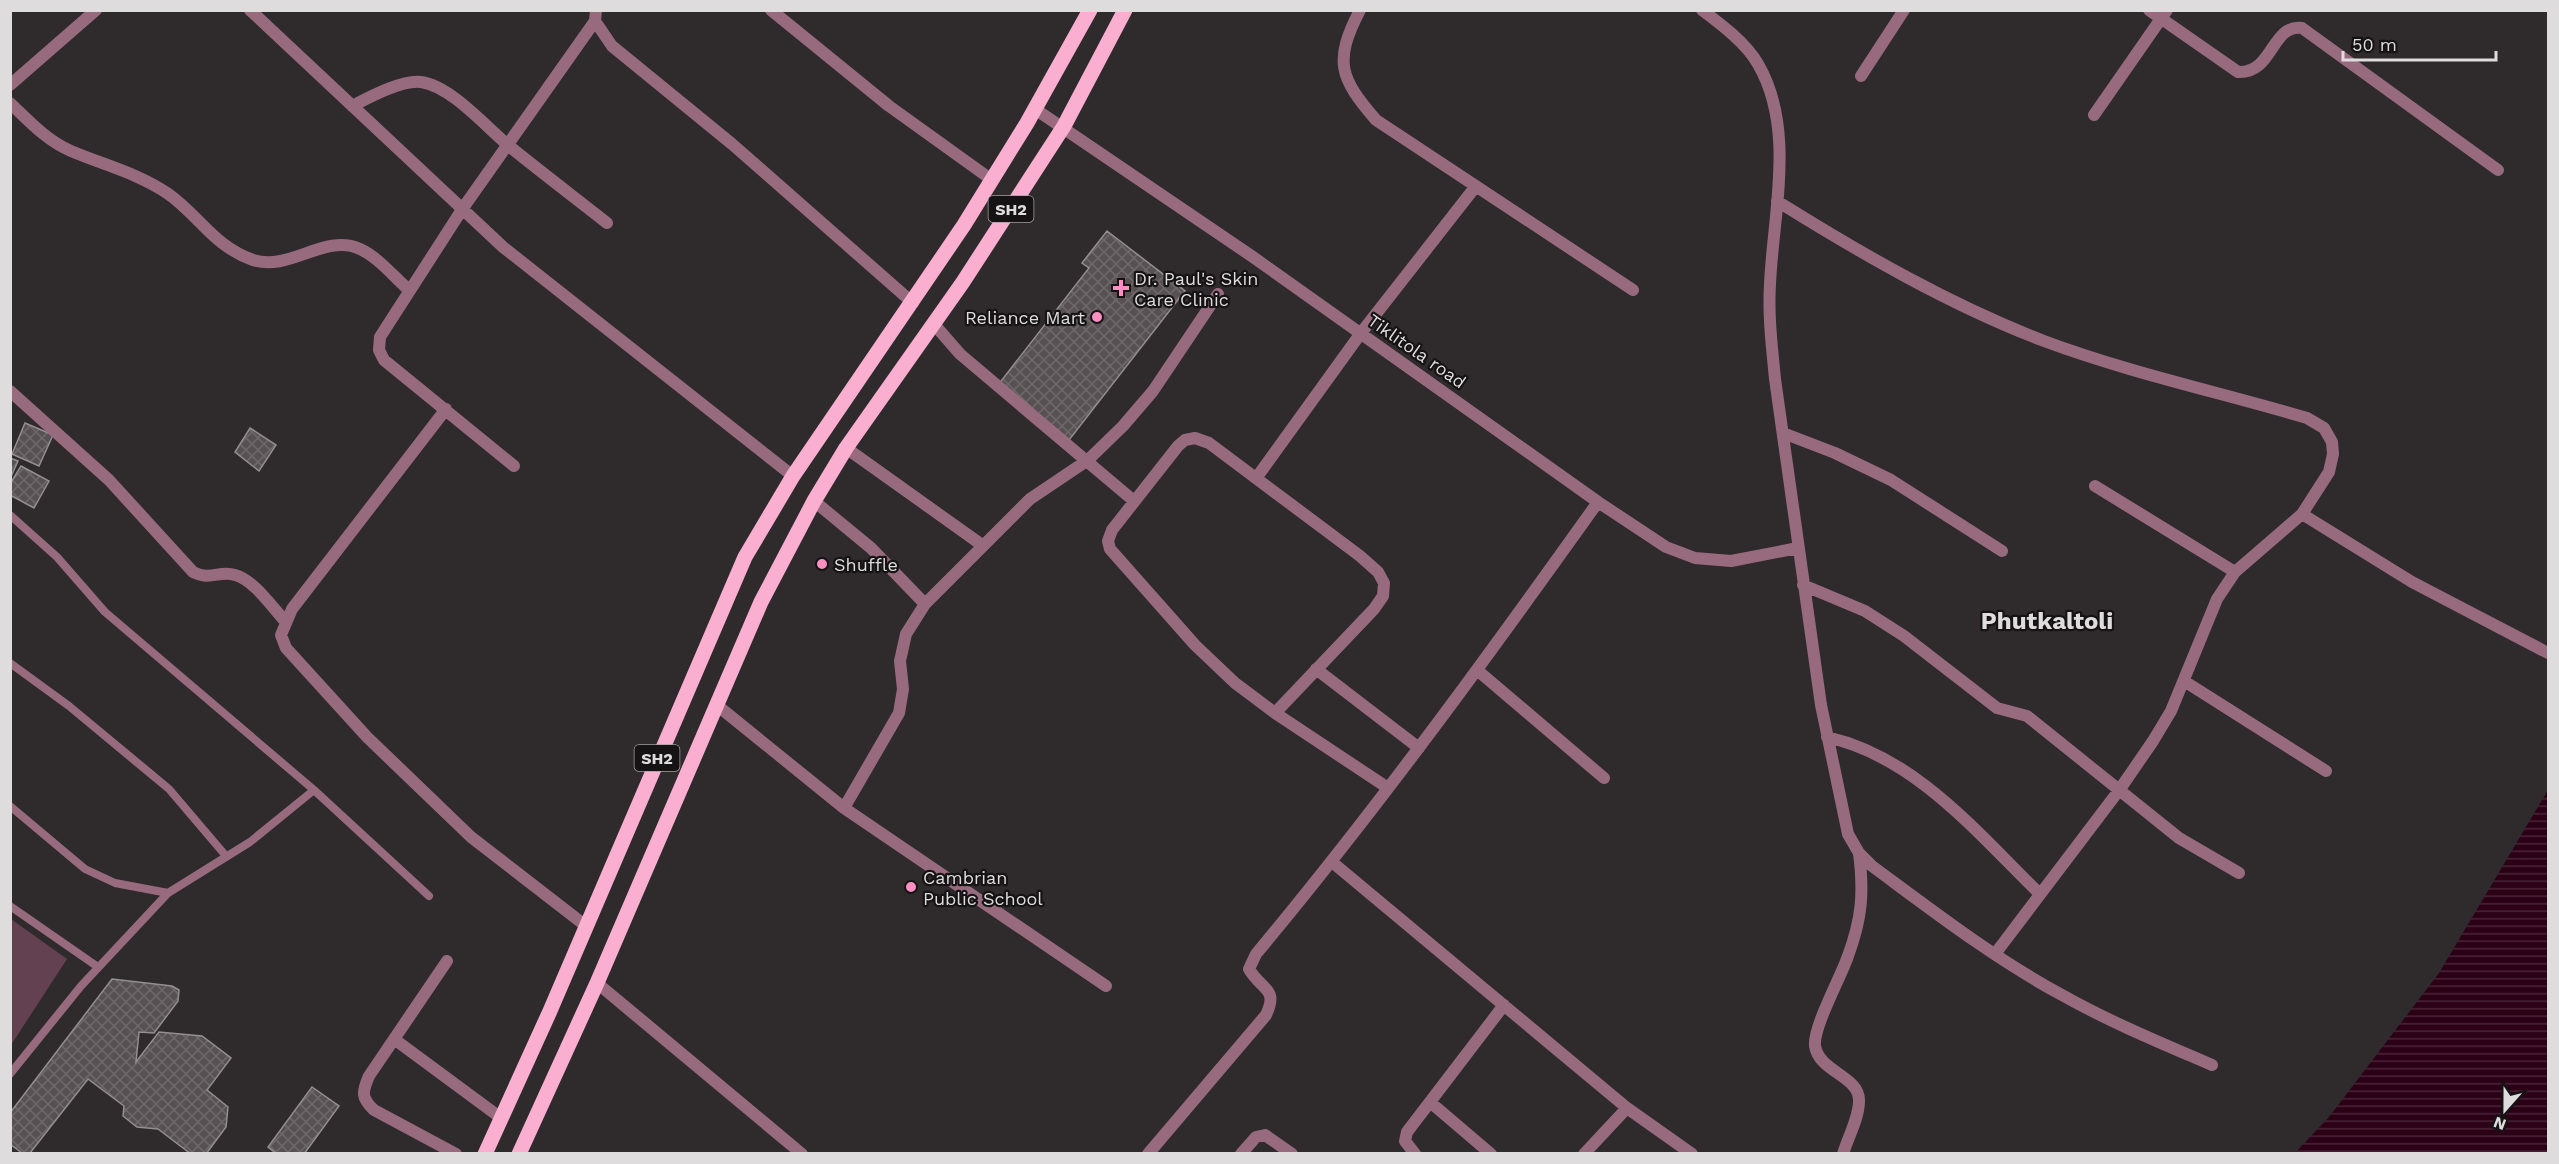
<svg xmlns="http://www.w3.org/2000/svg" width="2559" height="1164" font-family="'Work Sans',sans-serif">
  <defs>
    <pattern id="water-rules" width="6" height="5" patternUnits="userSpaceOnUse" patternTransform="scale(1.5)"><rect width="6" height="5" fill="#2b0017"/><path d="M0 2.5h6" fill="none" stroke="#492538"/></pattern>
    <pattern id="building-cross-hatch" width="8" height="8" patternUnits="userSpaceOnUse" patternTransform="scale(1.5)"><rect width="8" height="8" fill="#575153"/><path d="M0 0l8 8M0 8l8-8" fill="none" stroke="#6f696b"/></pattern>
  </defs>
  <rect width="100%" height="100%" fill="#2f2a2c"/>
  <!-- green -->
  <path fill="#644150" d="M11,919L67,959L11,1045Z"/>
  <!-- water -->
  <path fill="url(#water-rules)" d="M2548,790V1153H2295L2329,1117L2439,973Z"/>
  <!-- building -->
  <path fill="url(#building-cross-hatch)" stroke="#948e90" stroke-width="1.5" d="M1107,231L1185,291L1069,440L998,385L1089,268L1082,263Z
    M25,423L53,435L39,466L12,454Z
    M250,428L276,445L259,471L235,452Z
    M10,458L18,461L10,479Z
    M21,466L49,481L34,508L10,495V484Z
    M112,979L172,986L179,990L178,1001L154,1033L139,1032L136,1062L159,1032L202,1036L231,1058L207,1090L228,1107L226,1127L206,1154H191L158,1129L137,1127L123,1116L124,1106L88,1079L30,1153H22L10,1144V1113Z
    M312,1087L339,1106L304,1154H277L268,1147Z"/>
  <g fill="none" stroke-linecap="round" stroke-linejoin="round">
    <!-- lane -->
    <path stroke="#986a7e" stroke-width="8" d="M10,515L57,557L105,612L314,790L429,896
      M10,663L69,706L169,789L226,856
      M10,806L85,869L115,883L168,893
      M10,906L98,967
      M10,1074L81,986L168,893L250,842L314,790"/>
    <!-- street -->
    <path stroke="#986a7e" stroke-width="12" d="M250,10L503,247L793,476
      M596,10L595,21L612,46L732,144L913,303
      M771,10L889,106L992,180
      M1360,10C1333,62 1340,78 1376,120L1633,290
      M1702,10C1722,25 1746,43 1758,64C1796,129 1773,214 1770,284C1768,316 1772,347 1775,379L1821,705L1848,834L1859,853L1872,866C1933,911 1995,959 2062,995C2110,1022 2161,1043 2212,1065
      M2149,10L2238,72C2273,74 2271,24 2302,28L2498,170
      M1861,76L1904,10
      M10,85L96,10
      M10,103C29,121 47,141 71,151C104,165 137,173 167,193C199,215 213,246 253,260C290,272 324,233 360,249C378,257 394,277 409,290
      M352,106C368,98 403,79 421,82C451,86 486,127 509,146C541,172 574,197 607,223
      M1035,109L1253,257L1598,502L1666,547L1695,558L1731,561L1798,548
      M2094,115L2167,10
      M1777,201C1862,254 1950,305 2044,341C2130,373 2219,392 2307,418L2324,428L2332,442L2333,454L2329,472L2302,514L2235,572L2217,599L2171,711L2153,741L2120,789L1995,954
      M933,323L960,354L1134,501
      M10,391L109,480L193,572C210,581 220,570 235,575C254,580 272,607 285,621
      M446,409L292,609L281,635L286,648L367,737L471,837L586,926
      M1783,433L1835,453L1891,480L2002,551
      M846,448L982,545
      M514,466L384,360L379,350L380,337L463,208L595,21
      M1257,477L1361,333L1476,186
      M2095,486L2235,572
      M814,501L871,548L925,604
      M2302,514L2412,582L2548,653
      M1803,585L1865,611L1904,636L1997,708L2027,716L2179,838L2239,873
      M1316,669L1419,748
      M1477,670L1604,778
      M2184,681L2326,771
      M718,706L844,808L1106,986
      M1275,713L1374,609L1383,596L1384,583L1378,572L1360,556L1209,443L1195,438L1185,440L1178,446L1112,530L1108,541L1110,549L1195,645L1235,683L1275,713L1388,788
      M1827,737C1916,757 1977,833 2040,894
      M844,808L899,713L903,689L900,661L906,634L925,604L1030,499L1088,460L1123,426L1153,391L1218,294
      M1332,862L1627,1108L1692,1154
      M447,961L369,1076C362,1092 361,1098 374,1110L456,1154
      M597,983L802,1154
      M394,1039L501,1118
      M1430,1102L1491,1154
      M1148,1154L1266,1015C1279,988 1261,990 1249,969L1256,954C1377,809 1488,656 1598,502
      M1241,1154L1256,1137L1265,1135L1292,1154
      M1415,1154L1405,1141L1407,1132L1504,1005
      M1584,1154L1627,1108
      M1843,1154C1848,1137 1859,1118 1859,1101C1860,1076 1819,1072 1815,1046C1813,1027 1841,977 1848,956C1862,918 1864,893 1859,853"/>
    <!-- primary -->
    <path stroke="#fbafd0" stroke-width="15" d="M485,1154L550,1011L745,557L793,476L964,225L1027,123L1090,10
      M519,1154L597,983L761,602L814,501L846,448L963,282L1064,126L1125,10"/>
  </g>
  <!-- markers -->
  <g fill="#fc8fc1" stroke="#151314" stroke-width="2">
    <path d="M1118 279h6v6h6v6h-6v6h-6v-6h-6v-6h6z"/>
    <circle cx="1097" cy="317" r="6"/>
    <circle cx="822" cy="564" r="6"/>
    <circle cx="911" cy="887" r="6"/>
  </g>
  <g text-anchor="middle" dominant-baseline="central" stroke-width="4.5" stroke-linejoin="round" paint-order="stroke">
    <!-- shield labels -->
    <g fill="#151314" stroke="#a2a0a1" stroke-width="1.5">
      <rect x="988.5" y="196" width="45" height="26" rx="4.5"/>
      <rect x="634.5" y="745" width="45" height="26" rx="4.5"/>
    </g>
    <g font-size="16" font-weight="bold" fill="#dfdcdd">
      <text x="1011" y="209">SH2</text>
      <text x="657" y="758">SH2</text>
    </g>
    <!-- poi labels -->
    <g font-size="18" fill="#dfdcdd" stroke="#151314" text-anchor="start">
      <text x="1134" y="278">Dr. Paul's Skin<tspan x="1134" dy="21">Care Clinic</tspan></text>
      <text x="1085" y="317" text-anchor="end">Reliance Mart</text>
      <text x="834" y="564">Shuffle</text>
      <text x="923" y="877">Cambrian<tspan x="923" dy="21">Public School</tspan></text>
    </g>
    <!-- street labels -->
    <g font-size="18" fill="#dfdcdd" stroke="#151314">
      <text transform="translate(1417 351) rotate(35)">Tiklitola road</text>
    </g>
    <!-- district labels -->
    <g font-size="24" font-weight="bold" fill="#dfdcdd" stroke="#151314">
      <text x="2047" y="621">Phutkaltoli</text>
    </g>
  </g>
  <!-- border -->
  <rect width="2559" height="1164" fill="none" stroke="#dfdcdd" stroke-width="24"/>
  <!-- north arrow -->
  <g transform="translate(2505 1110) rotate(201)" stroke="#151314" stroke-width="4.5" paint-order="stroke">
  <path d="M0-4.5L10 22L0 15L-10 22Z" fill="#dfdcdd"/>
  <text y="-9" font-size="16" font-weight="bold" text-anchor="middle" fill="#dfdcdd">N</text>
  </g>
  <!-- scale -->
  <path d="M2343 51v9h153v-9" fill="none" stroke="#dfdcdd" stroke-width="3"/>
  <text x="2352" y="51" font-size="18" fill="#dfdcdd" stroke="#151314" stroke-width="4.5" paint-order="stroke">50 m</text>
</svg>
